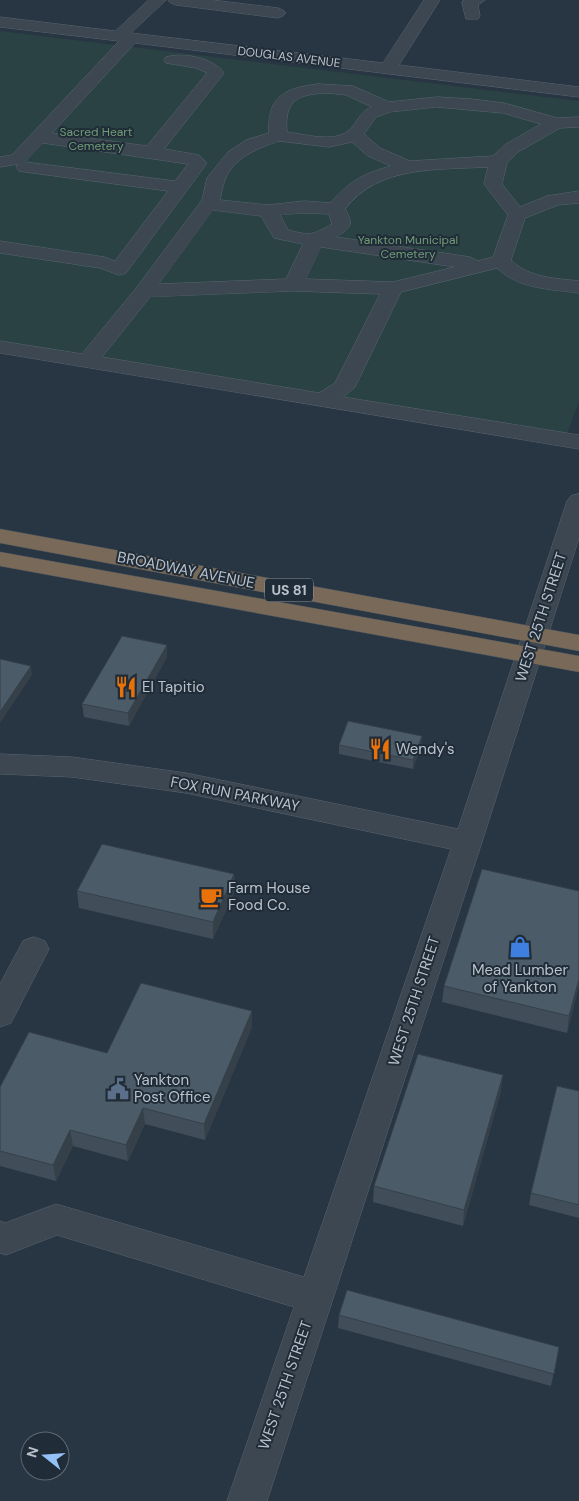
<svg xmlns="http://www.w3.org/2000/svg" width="579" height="1501" font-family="'DM Sans',sans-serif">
  <rect width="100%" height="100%" fill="#283542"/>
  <!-- green -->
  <path fill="#2a4243" d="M0,31L579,101V401L565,440L0,347Z"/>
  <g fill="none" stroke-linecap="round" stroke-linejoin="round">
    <!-- minor casing -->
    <g stroke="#5a656f" stroke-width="1">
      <path id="minor" d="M149,0H166L131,33L383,63L424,0H440L399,65L579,87V97L135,43L52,133L147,146L207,73L196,68L166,63L164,60L166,57C184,52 214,58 224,73L164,149L199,155L207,163L126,273L119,275L100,268L0,253V241L104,257L115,261L168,191L25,172L19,171L16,167L18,164L0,167V157L12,155L119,41L0,27V17L115,31ZM43,143L188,164L175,181L25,162Z
        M168,0H212L278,8L283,10L286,13L283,16L278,18L176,5L171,3Z
        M464,0H485L478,5L480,16L478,19H466L462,3Z
        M318,84L353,86L389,102L437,97L471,99L504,103L557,118L579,117V127L560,128L518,152L507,163L502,184L520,207L547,196L579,191V203L558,205L525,218L511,260C529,278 554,278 579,281V293C550,289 518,289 497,268L401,292L355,387L343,397L579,435V449L0,353V341L82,354L137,287L202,200L207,178L228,152L246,140L269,133C267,96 285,88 318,84ZM328,93L346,95L372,107C359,111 358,123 348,131C333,143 304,134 287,132C284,99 299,94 328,93ZM437,107L503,113L541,124L506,144L493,156L410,161L380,148L364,134L376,117L390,112ZM279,141L329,147L352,142L368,156L391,166C365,173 347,182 331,203L304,201L268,205L220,200C222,193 222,186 225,180C233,158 258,148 279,141ZM488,167L484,184L508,215L493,257L478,261L470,257L336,237C350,228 355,226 345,209C378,165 438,170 488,167ZM213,210L261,216L274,238L303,244L286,279L159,284ZM304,213L329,214L332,224C312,235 311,236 288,230L280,215ZM321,247L455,267L393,282L306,279ZM293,291L380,294L335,383L319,393L102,357L150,297Z
        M579,494V538L482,842L267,1501H227L294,1307L57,1235L6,1255L0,1253V1221L5,1223L56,1204L304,1277L451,849L186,793L72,777L0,774V754L72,757L186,773L458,829L567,501L571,496Z
        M34,937L45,941L49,949L11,1023L0,1027V984L23,941Z"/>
    </g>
    <!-- highway casing -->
    <g stroke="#46525c" stroke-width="1">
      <path id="highway" d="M0,529L579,635V651L0,543Z
        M0,552L579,656V672L0,566Z"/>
    </g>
    <!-- minor -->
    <use href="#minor" fill="#3c4752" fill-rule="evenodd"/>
    <!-- highway -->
    <use href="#highway" fill="#786959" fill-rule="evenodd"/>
  </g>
  <!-- wall -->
  <path fill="#414e59" d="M167,645V657L129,726L84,717L82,704Z
    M422,736L421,745L413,769L339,754V745Z
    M234,874L235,890L213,939L79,908L77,891Z
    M579,985L567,1033L442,1002L444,986Z
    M252,1011V1027L205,1140L145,1124L128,1161L73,1146L56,1181L0,1166V1087L107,1053Z
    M501,1091L463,1226L373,1202L374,1186Z
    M579,1091V1218L529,1205L531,1193Z
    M339,1315L559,1347L551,1386L338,1328Z"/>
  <!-- shaded-wall -->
  <path fill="#354049" d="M167,645V657L129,726L128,713Z
    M31,666L32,675L0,723V712Z
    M422,736L421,745L413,769V760Z
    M234,874L235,890L213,939V922Z
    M579,979V985L567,1033L569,1016Z
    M252,1011V1027L205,1140L204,1124Z
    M503,1075L501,1091L463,1226L464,1210Z
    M143,1108L145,1124L128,1161L126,1145Z
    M70,1130L73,1146L56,1181L53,1165Z"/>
  <!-- building -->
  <path fill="#4c5b68" stroke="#354049" d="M122,636L167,645L128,713L82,704Z
    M0,659L31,666L0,712Z
    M348,721L422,736L413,760L339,745Z
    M102,844L234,874L213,922L77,891Z
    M482,869L579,891V979L569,1016L444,986Z
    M141,983L252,1011L204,1124L143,1108L126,1145L70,1130L53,1165L0,1151V1087L29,1032L107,1053Z
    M418,1054L503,1075L464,1210L374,1186Z
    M557,1086L579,1091V1205L531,1193Z
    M347,1290L559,1347L554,1374L339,1315Z"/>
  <!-- icons -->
  <defs>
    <g id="restaurant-bare" transform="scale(1.725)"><path d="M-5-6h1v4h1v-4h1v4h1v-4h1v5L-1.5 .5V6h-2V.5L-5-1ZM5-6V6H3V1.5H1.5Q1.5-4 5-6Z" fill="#e8710a" stroke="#202c37" stroke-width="2.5" paint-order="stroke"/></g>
    <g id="cafe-bare" transform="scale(1.725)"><path d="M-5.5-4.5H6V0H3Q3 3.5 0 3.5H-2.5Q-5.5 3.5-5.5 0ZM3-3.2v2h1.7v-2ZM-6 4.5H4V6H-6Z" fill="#e8710a" stroke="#202c37" stroke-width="2.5" paint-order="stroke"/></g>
    <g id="shop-bare" transform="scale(1.725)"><path d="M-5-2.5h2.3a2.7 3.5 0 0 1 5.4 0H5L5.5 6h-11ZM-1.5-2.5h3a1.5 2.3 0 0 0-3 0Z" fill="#3f7fe0" stroke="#202c37" stroke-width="2.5" paint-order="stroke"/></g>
    <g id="civic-bare" transform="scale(1.725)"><path d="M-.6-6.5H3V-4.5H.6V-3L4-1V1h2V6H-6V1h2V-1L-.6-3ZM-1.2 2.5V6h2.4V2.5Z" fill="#5c6f8a" stroke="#202c37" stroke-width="2.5" paint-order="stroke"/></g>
  </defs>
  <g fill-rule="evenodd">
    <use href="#restaurant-bare" x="126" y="687"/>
    <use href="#restaurant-bare" x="380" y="749"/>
    <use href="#cafe-bare" x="211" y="897"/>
    <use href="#shop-bare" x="520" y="947"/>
    <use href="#civic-bare" x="118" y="1089"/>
  </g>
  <g text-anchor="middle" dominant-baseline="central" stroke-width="4" stroke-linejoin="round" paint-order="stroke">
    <!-- far-street labels -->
    <g font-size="12" fill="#b9c2cc" stroke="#202c37">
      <text transform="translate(289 57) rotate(7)">DOUGLAS AVENUE</text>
    </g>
    <!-- far-park labels -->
    <g font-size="12" fill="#719c77" stroke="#202c37">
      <text x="96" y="132">Sacred Heart<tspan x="96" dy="14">Cemetery</tspan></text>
      <text x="408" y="240">Yankton Municipal<tspan x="408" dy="14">Cemetery</tspan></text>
    </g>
    <!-- shield labels -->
    <rect fill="#202c37" stroke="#8b959f" stroke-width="1" x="265" y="578.5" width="48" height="23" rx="4"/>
    <g font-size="14" font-weight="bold" fill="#b9c2cc">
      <text x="289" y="590">US 81</text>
    </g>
    <!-- street labels -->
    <g font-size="15" fill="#b9c2cc" stroke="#202c37">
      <text transform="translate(186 570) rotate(11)">BROADWAY AVENUE</text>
      <text transform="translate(541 617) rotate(-72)">WEST 25TH STREET</text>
      <text transform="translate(235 794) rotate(11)">FOX RUN PARKWAY</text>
      <text transform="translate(414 1001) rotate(-72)">WEST 25TH STREET</text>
      <text transform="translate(285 1385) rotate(-71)">WEST 25TH STREET</text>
    </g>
    <!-- poi labels -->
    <g font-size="15" fill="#b9c2cc" stroke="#202c37" text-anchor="start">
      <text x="142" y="687">El Tapitio</text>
      <text x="396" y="749">Wendy's</text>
      <text x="228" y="888">Farm House<tspan x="228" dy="17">Food Co.</tspan></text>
      <text x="520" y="970" text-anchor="middle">Mead Lumber<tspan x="520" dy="17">of Yankton</tspan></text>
      <text x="134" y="1080">Yankton<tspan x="134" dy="17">Post Office</tspan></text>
    </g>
  </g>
  <!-- north arrow -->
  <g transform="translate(45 1456) rotate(287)"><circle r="24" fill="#202c37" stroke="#5d6873"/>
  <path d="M0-4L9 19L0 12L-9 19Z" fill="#94c2f6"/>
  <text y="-8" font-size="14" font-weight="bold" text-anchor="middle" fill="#b9c2cc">N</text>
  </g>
</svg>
